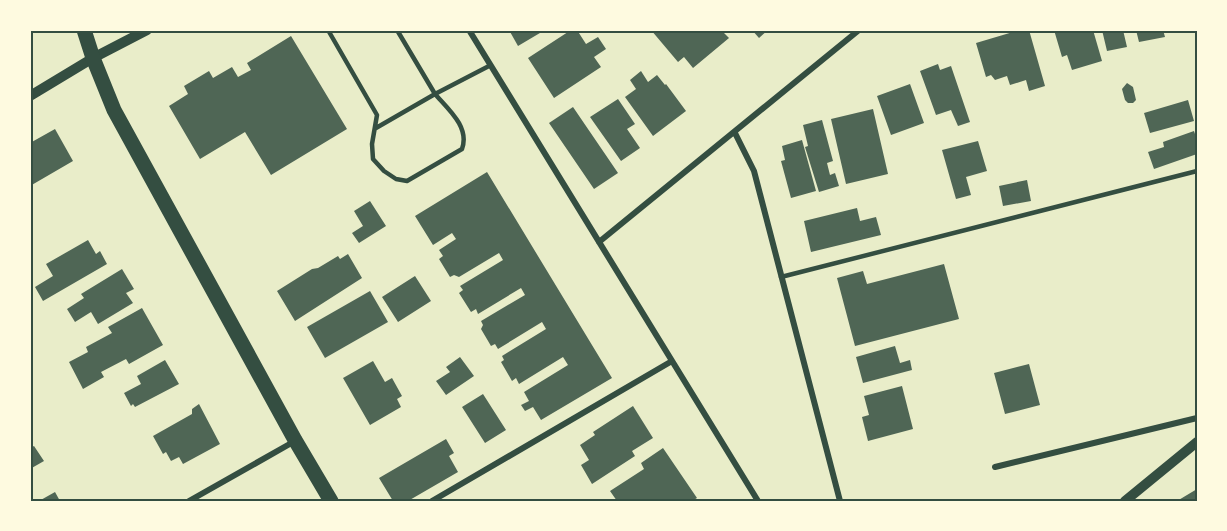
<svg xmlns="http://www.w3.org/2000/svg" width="1227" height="531" font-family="'Fira Sans',sans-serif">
  <rect width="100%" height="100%" fill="#e9edc9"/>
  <!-- building -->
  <path fill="#4f6655" d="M509,30H545L518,46Z
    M571,30H577L586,44L598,37L606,49L594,57L601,67L554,98L528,58Z
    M651,30H721L729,38L693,68L684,57L678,62Z
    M752,30H768L759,38Z
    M1020,30H1029L1045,86L1029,91L1026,80L1010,85L1007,76L995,80L991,75L986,77L976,43Z
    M1054,30H1093L1102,61L1072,70L1067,55L1062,57Z
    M1102,30H1123L1127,47L1107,51Z
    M1136,30H1163L1165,37L1139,42Z
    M291,36L347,129L271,175L245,132L200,159L169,106L188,94L184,86L209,71L213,78L232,67L238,77L251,70L247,63Z
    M938,64L940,70L951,66L970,122L958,126L951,110L936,115L920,71Z
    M641,71L648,82L657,75L665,85L666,84L686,111L653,136L625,97L636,89L630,80Z
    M1127,83L1133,87L1136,100L1133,103H1128L1125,100L1122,89Z
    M910,84L924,123L891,135L877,96Z
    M618,99L635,124L627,129L640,148L621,161L590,117Z
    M1188,100L1194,121L1150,133L1144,113Z
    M573,107L618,173L594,189L549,123Z
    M873,109L888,174L846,184L831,119Z
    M822,120L833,161L827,163L830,175L835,173L839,186L819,192L805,147L808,146L803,125Z
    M55,129L73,161L30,186V143Z
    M1194,131L1197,140V154L1154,169L1148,152L1164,147L1163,142Z
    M802,140L816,191L791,198L781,161L785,160L782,146Z
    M978,141L987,171L966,177L971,195L956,199L942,150Z
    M487,172L612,378L541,420L533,407L525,411L521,405L529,401L524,392L568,365L563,357L519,384L516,378L512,381L501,362L504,360L502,356L546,329L542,322L498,349L495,344L491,346L481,329L483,325L481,321L525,295L521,288L478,314L476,309L471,312L459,293L463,290L460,286L503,260L499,253L459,277L454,275L450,277L439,259L443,256L439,250L456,239L452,233L433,245L415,216Z
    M1027,180L1031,201L1003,206L999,186Z
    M370,201L386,226L359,243L352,233L363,226L354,211Z
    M857,208L860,221L876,217L881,235L811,252L804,221Z
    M88,240L96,254L100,251L107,264L43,301L35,287L53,276L46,264Z
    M348,254L362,278L295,321L277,291L312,269L318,268L338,256L340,259Z
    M944,264L959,319L855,346L837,278L863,271L867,284Z
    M122,269L134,289L126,293L133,303L98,324L91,312L75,322L67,309L84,298L81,294Z
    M415,276L431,301L398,322L382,297Z
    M370,291L388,322L325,358L307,327Z
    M142,308L163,345L129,364L126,359L101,372L104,377L83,389L69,362L88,352L86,347L112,333L108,327Z
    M895,346L900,363L910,360L912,370L863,383L856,357Z
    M460,357L474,376L446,395L436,381L450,372L446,367Z
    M165,360L179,384L135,407L133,404L131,406L124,393L141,384L137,376Z
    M373,361L385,382L392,378L402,396L397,399L401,407L370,425L343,378Z
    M1029,364L1040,405L1005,414L994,373Z
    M902,386L913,429L868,441L862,417L869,415L864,396Z
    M483,394L506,430L485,443L462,407Z
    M199,404L220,444L183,464L179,457L171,461L166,452L163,454L153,436L192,414V409Z
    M633,406L653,438L632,451L635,456L592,484L581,465L589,460L580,445L595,435L593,432Z
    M446,439L454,453L449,456L458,472L408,501H393L379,478Z
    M34,446L44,461L30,469V448Z
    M663,448L697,498L692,501H617L610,491L644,469L641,463Z
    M1197,489V501H1177Z
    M55,492L60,501H39Z"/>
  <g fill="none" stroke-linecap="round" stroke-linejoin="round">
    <!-- service -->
    <path stroke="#344e41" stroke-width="4.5" d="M328,30L377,115L372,144L373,159L384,171L396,179L407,181L462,149C470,127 448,109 435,94L376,128
      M397,30L435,94L489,66
      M30,32L31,30
      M781,277L1197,171"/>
    <!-- minor -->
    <path stroke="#344e41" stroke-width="6" d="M469,30L758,501
      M735,133L754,171L840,501
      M599,242L859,30
      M995,467L1197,418
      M189,501L295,441
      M432,501L672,361"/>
    <!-- tertiary -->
    <path stroke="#344e41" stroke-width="10" d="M30,96L93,58L147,30
      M1125,501L1197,442"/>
    <!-- primary -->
    <path stroke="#344e41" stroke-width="15" d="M84,30L93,58L114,110L295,440L331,501"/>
  </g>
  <!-- border -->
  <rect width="1227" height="531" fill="none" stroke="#fefae0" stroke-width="63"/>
  <rect x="32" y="32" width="1164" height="468" fill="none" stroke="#344e41" stroke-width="2"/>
</svg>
